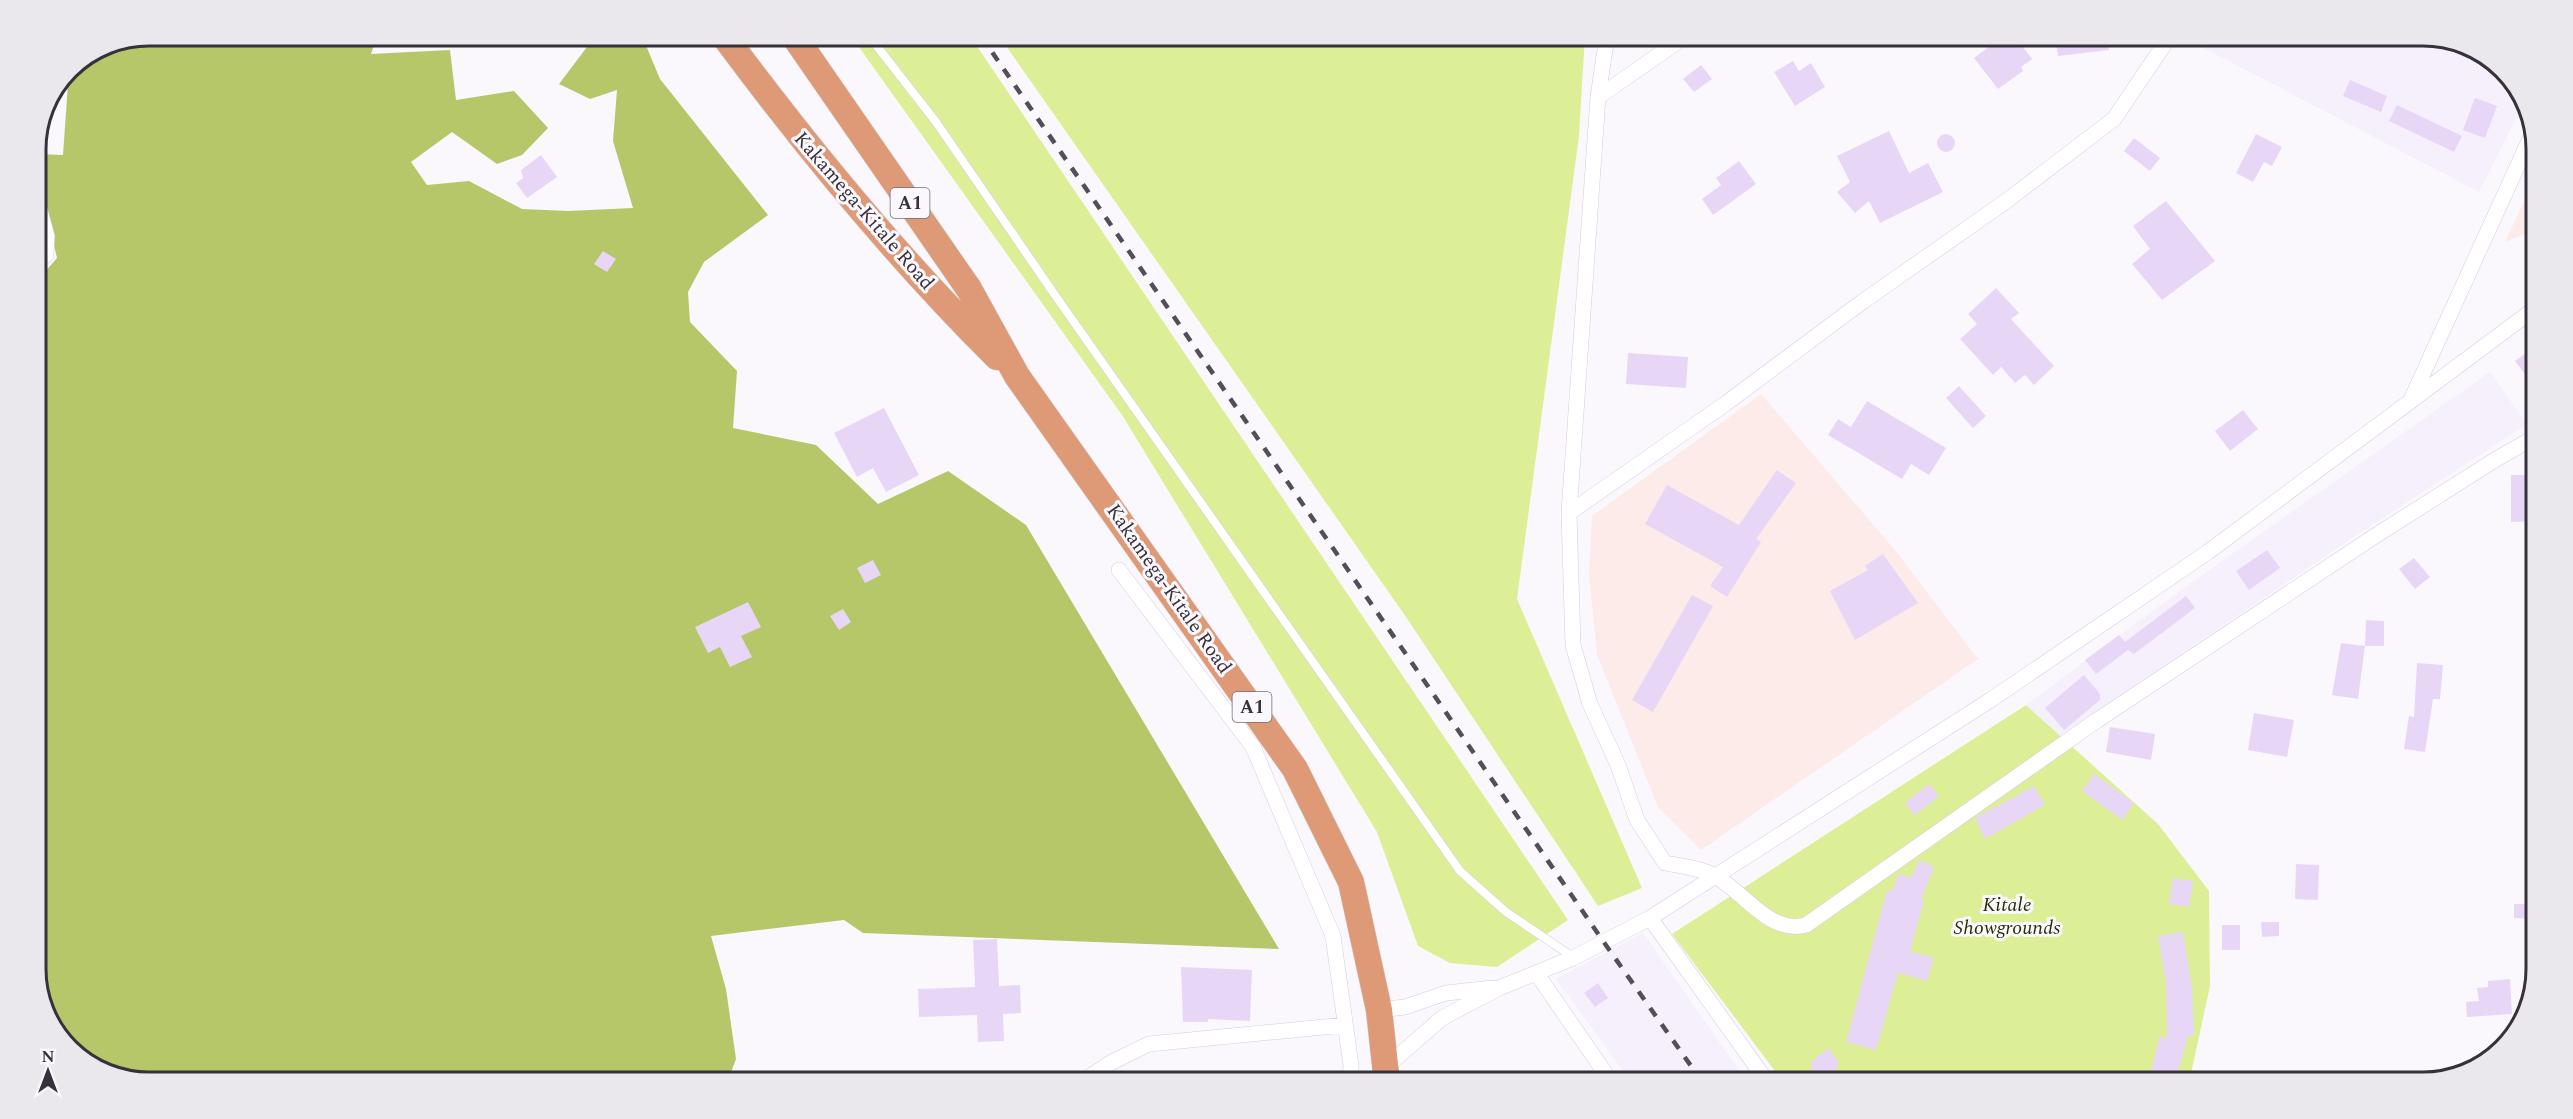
<svg xmlns="http://www.w3.org/2000/svg" width="2573" height="1119" font-family="Spectral,serif">
  <rect width="100%" height="100%" fill="#fbf8fd"/>
  <!-- built -->
  <path fill="#f6effc" d="M2181,36H2424L2467,44L2514,81L2523,105L2479,192Z
    M2490,372L2527,424L2348,541L2060,736L2026,705L2188,585Z
    M1643,933L1748,1083H1632L1556,979Z"/>
  <!-- education -->
  <path fill="#fcebe9" d="M2537,173V229L2505,242Z
    M1761,394L1895,550L1978,659L1701,850L1658,807L1597,655L1589,575L1592,516Z"/>
  <!-- green -->
  <path fill="#dcef97" d="M851,36H970L1568,920L1497,967L1450,963L1418,946L1377,832L1122,415Z
    M999,36H1585L1579,136L1517,599L1642,888L1598,906L1404,614Z
    M2026,705L2158,824L2209,891L2210,986L2189,1083H1784L1672,934Z"/>
  <!-- forest -->
  <path fill="#b5c769" d="M149,36H377L371,54L450,50L456,100L514,91L548,128L522,155L497,164L452,132L411,162L427,185L469,181L522,209L568,211L633,208L613,141L617,90L590,99L559,84L590,43L588,36H642L660,79L768,215L704,262L688,292L690,322L737,371L733,428L816,445L878,504L948,471L1026,525L1279,949L863,933L844,920L711,936L726,989L736,1059L727,1083H149L106,1075L59,1038L36,978V840L40,825L46,757L36,762V282L57,258L36,166V154L63,155L69,69L106,44Z"/>
  <!-- building -->
  <path fill="#e8d6f7" d="M1981,36H2015L2032,59L2021,67L2023,71L1998,89L1974,58L1990,46Z
    M2055,36H2107L2109,50L2058,56Z
    M1793,61L1799,71L1811,63L1825,87L1795,106L1774,72Z
    M1701,65L1712,79L1694,92L1683,79Z
    M2350,80L2387,96L2381,112L2343,96Z
    M2475,98L2497,106L2485,138L2463,130Z
    M2397,105L2462,136L2454,152L2389,121Z
    M1889,131L1909,173L1928,163L1943,192L1880,223L1869,201L1855,213L1837,192L1850,182L1837,156Z
    M2256,134L2282,147L2272,166L2264,162L2253,182L2236,173Z
    M1937 143a9 9 0 1 1 18 0a9 9 0 1 1-18 0Z
    M2134,138L2160,158L2150,171L2124,151Z
    M541,155L557,177L527,198L516,183L523,178L521,170Z
    M1739,161L1756,184L1713,215L1702,199L1721,185L1716,178Z
    M2166,201L2215,261L2162,300L2132,264L2150,249L2133,226Z
    M603,251L616,259L607,272L594,264Z
    M1996,288L2019,313L2011,319L2054,366L2034,385L2025,375L2015,383L2001,367L1993,375L1960,339L1977,324L1968,314Z
    M2537,345V390L2515,361Z
    M1628,353L1688,357L1686,388L1626,384Z
    M1959,386L1986,416L1973,428L1946,398Z
    M1867,401L1946,448L1929,475L1911,464L1902,479L1828,435L1838,419L1851,427Z
    M884,408L919,475L886,492L873,468L857,477L834,433Z
    M2243,410L2258,429L2230,451L2215,431Z
    M1777,470L1796,483L1756,539L1761,542L1727,597L1710,586L1723,567L1645,524L1667,485L1739,525Z
    M2511,475H2537V521L2511,522Z
    M2267,550L2280,568L2249,590L2236,571Z
    M1883,554L1918,603L1855,640L1830,591L1868,570L1865,566Z
    M2414,558L2430,577L2415,589L2399,569Z
    M873,560L881,575L865,583L857,568Z
    M1692,595L1713,606L1653,712L1632,700Z
    M2186,596L2195,608L2134,654L2128,650L2096,674L2085,660L2119,635L2125,642Z
    M748,602L761,627L741,636L752,657L730,667L720,647L708,653L695,627Z
    M843,609L851,622L839,630L830,616Z
    M2366,620L2384,621V646H2365Z
    M2341,643L2365,646L2358,699L2332,695Z
    M2417,663L2443,665L2440,699H2433L2425,752L2404,749L2409,716L2414,717Z
    M2084,675L2100,694V700L2064,730L2045,708Z
    M2254,713L2294,720L2287,757L2248,750Z
    M2110,727L2155,734L2151,760L2106,752Z
    M2094,774L2134,803L2122,820L2082,791Z
    M1929,784L1939,796L1915,815L1905,803Z
    M2034,786L2045,805L1985,839L1975,818Z
    M1919,860L1934,867L1921,900H1924L1910,951L1934,958L1927,981L1898,973L1876,1050L1846,1042L1887,890L1892,891L1899,873L1911,878Z
    M2296,864L2319,865L2318,900L2295,899Z
    M2173,878L2193,881L2189,907L2169,904Z
    M2514,904H2537V919L2514,918Z
    M2261,922H2279V936L2262,937Z
    M2222,925H2240V950H2222Z
    M2183,932L2192,987L2194,1035L2188,1036L2175,1083H2148L2160,1036L2167,1038L2166,983L2158,936Z
    M997,939L999,986L1020,985L1021,1013L1003,1014L1004,1041L978,1042L977,1015L919,1017L918,989L975,987L973,940Z
    M1181,967L1252,970L1250,1021L1208,1019V1022H1183Z
    M2510,979L2512,1014L2467,1017L2466,1002L2479,1001L2477,988L2488,987V981Z
    M1598,983L1608,998L1595,1007L1584,993Z
    M1828,1048L1838,1061V1067L1819,1083H1811L1804,1075L1813,1067L1810,1063Z"/>
  <g fill="none" stroke-linecap="round" stroke-linejoin="round">
    <!-- service casing -->
    <g stroke="#d8c9e3" stroke-width="9">
      <path id="service" d="M869,36L936,122L1057,298L1460,871L1506,912L1573,957"/>
    </g>
    <!-- minor casing -->
    <g stroke="#d8c9e3" stroke-width="16">
      <path id="minor" d="M1607,36L1598,97L1569,513L1573,645L1590,704L1618,765L1637,820L1665,863C1681,866 1701,868 1715,876C1744,892 1770,935 1806,925L2096,721L2378,534L2498,458L2537,436
        M1598,97L1686,36
        M36,196L47,236L46,255L36,263
        M2410,402L2533,132
        M1569,513L1725,404L1862,302L2005,202L2114,119L2170,36
        M1119,570L1253,747L1333,936L1351,1065L1350,1083
        M1650,918L1768,1083
        M1537,974L1612,1083
        M1379,1010L1405,1007L1446,993L1493,988
        M1387,1066L1442,1018L1499,988L1573,958L1650,918L1992,699L2208,552L2537,307
        M1086,1083L1089,1077L1112,1062L1149,1044L1345,1025"/>
    </g>
    <!-- trunk casing -->
    <g stroke="#d7d6d8" stroke-width="27">
      <path id="trunk" d="M724,36C808,149 897,258 997,357
        M794,36L969,289L1017,376L1295,769L1351,882L1379,1010L1387,1083"/>
    </g>
    <!-- service -->
    <use href="#service" stroke="#fff" stroke-width="8"/>
    <!-- minor -->
    <use href="#minor" stroke="#fff" stroke-width="15"/>
    <!-- trunk -->
    <use href="#trunk" stroke="#de9a77" stroke-width="26"/>
    <!-- rail -->
    <path stroke="#534e57" stroke-width="4.5" stroke-dasharray="10 10" stroke-linecap="butt" d="M981,36L1603,941L1703,1083"/>
  </g>
  <g text-anchor="middle" dominant-baseline="central" stroke-width="6" stroke-linejoin="round" paint-order="stroke">
    <!-- shield labels -->
    <g fill="#fbf8fd" stroke="#726d75" stroke-width="1.5">
      <rect x="890.5" y="188" width="39" height="30" rx="4.5"/>
      <rect x="1232.5" y="692" width="39" height="30" rx="4.5"/>
    </g>
    <g font-size="18" font-weight="bold" fill="#37313b">
      <text x="910" y="203">A1</text>
      <text x="1252" y="707">A1</text>
    </g>
    <!-- street labels -->
    <g font-size="20" fill="#37313b" stroke="#fbf8fd">
      <text transform="translate(864 211) rotate(49)">Kakamega-Kitale Road</text>
      <text transform="translate(1169 589) rotate(55)">Kakamega-Kitale Road</text>
    </g>
    <!-- park labels -->
    <g font-size="20" font-style="italic" fill="#293007" stroke="#fbf8fd">
      <text x="2007" y="905">Kitale<tspan x="2007" dy="23">Showgrounds</tspan></text>
    </g>
  </g>
  <!-- crop -->
  <path d="M0 0H2573V1119H0ZM149 46H2423A103 103 0 0 1 2526 149V969A103 103 0 0 1 2423 1072H149A103 103 0 0 1 46 969V149A103 103 0 0 1 149 46Z" fill="#ebe8ed" fill-rule="evenodd"/>
  <path fill="none" stroke="#37313b" stroke-width="3" d="M149 46H2423A103 103 0 0 1 2526 149V969A103 103 0 0 1 2423 1072H149A103 103 0 0 1 46 969V149A103 103 0 0 1 149 46Z"/>
  <!-- north arrow -->
  <g transform="translate(48 1071)" stroke="#fbf8fd" stroke-width="4.5" paint-order="stroke">
  <path d="M0-4.5L10 22L0 15L-10 22Z" fill="#37313b"/>
  <text y="-9" font-size="16" font-weight="bold" text-anchor="middle" fill="#37313b">N</text>
  </g>
</svg>
